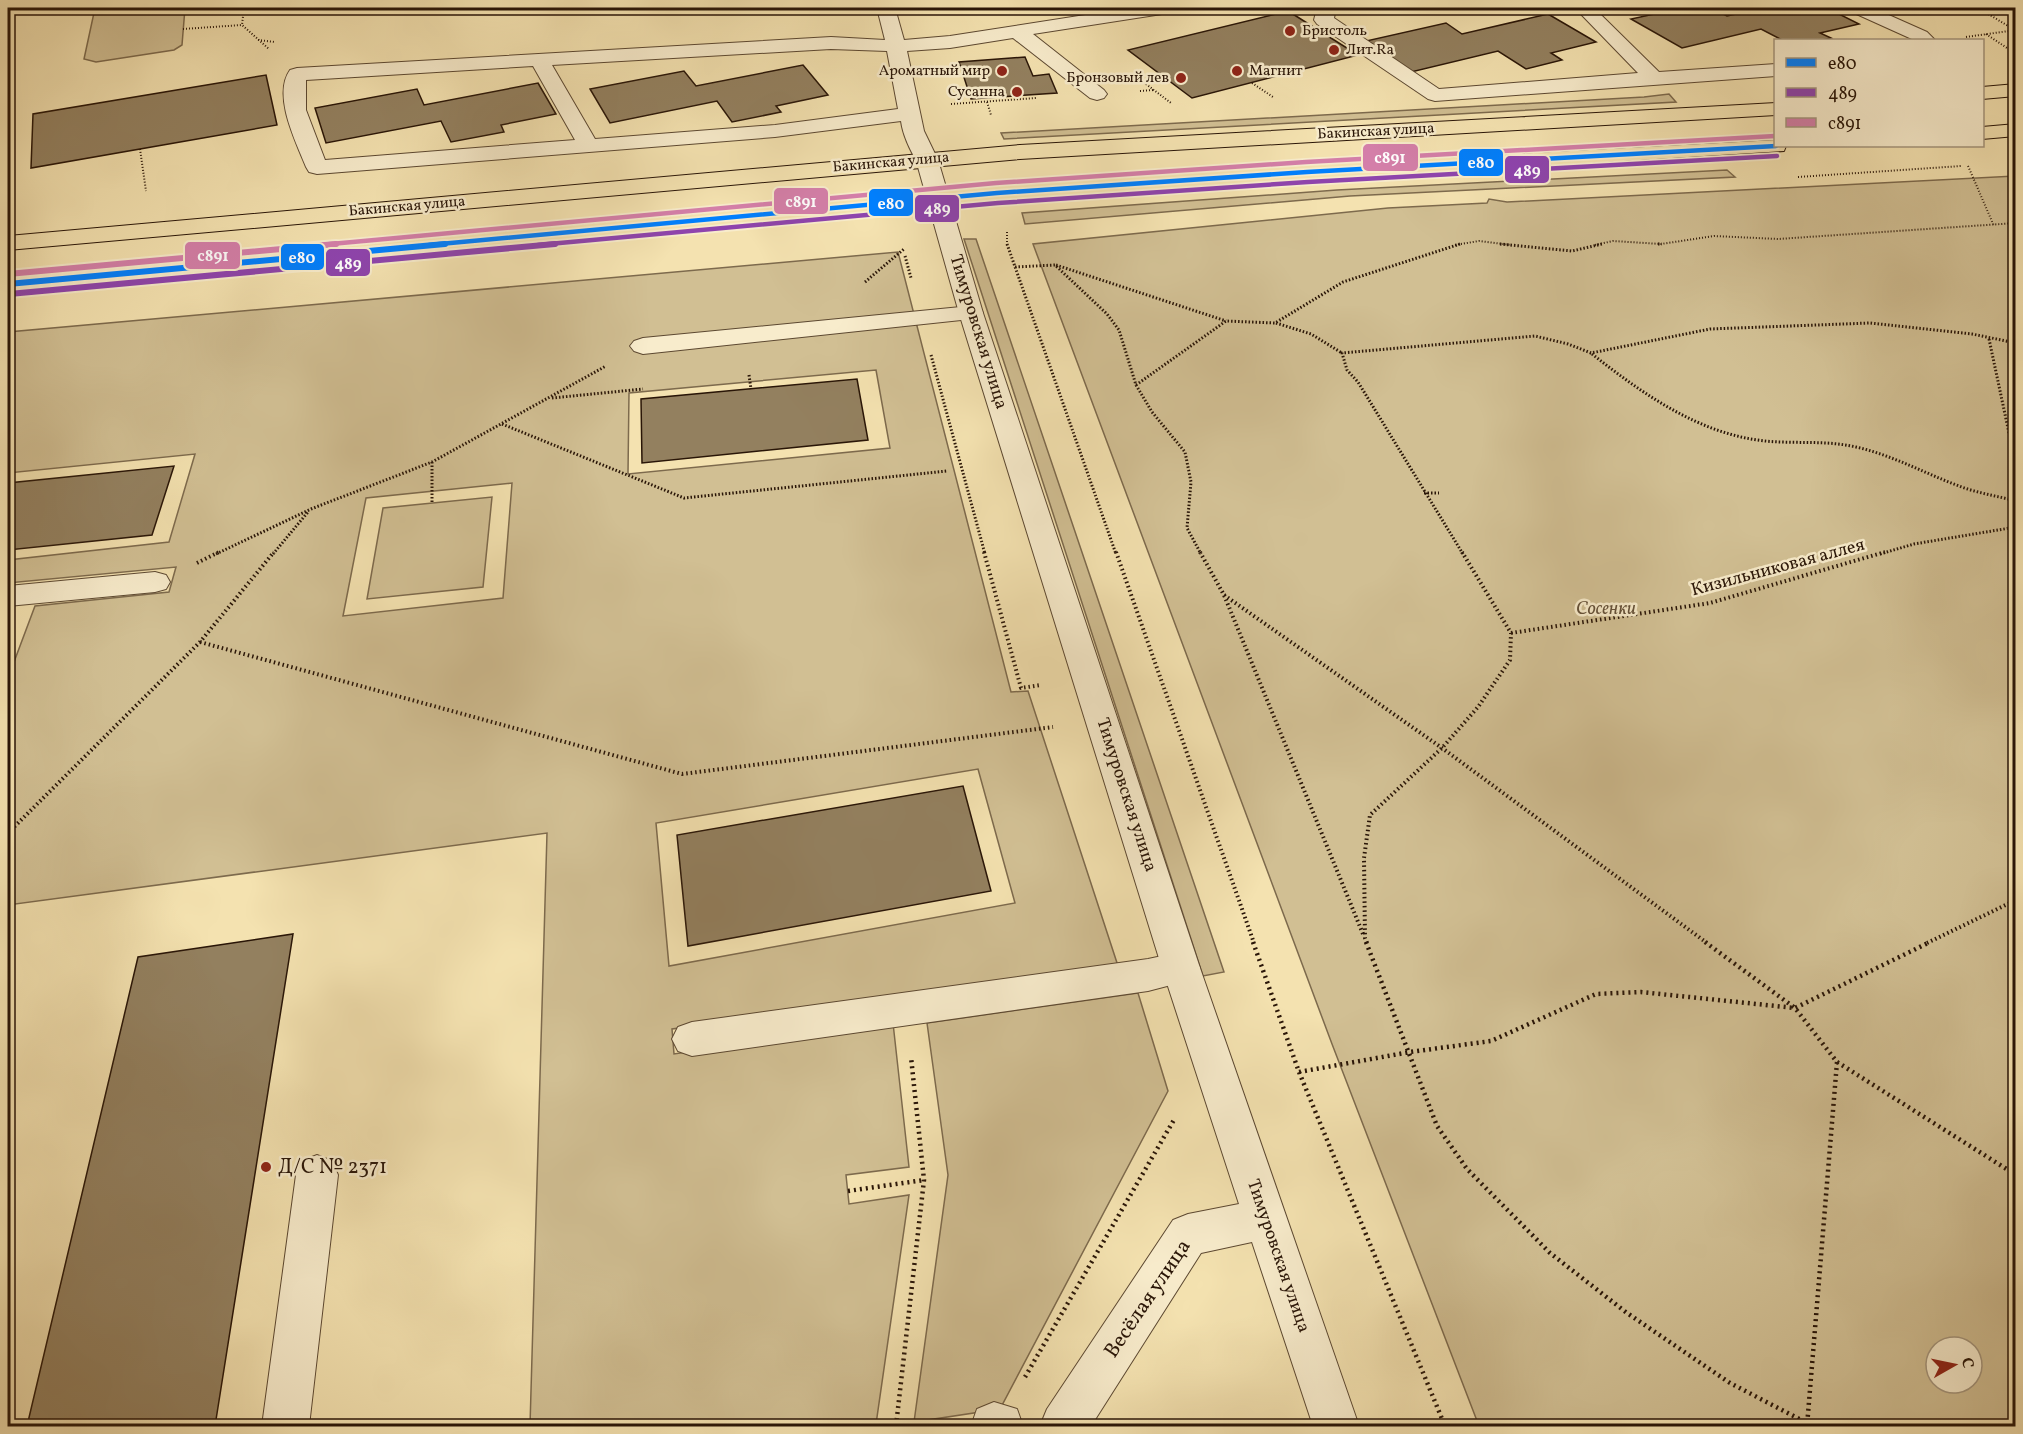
<svg xmlns="http://www.w3.org/2000/svg" width="2023" height="1434" font-family="Vollkorn,serif">
  <rect width="100%" height="100%" fill="#f4e2b0"/>
  <filter id="stains"><feTurbulence type="fractalNoise" baseFrequency=".00333" numOctaves="4"/><feColorMatrix values="0 0 0 0 .2 0 0 0 0 .09 0 0 0 0 .02 0 0 0 .5 -.17"/></filter>
  <radialGradient id="worn" r=".72"><stop offset=".6" stop-color="#630" stop-opacity="0"/><stop offset="1" stop-color="#630" stop-opacity=".3"/></radialGradient>
  <!-- green -->
  <path fill="#d1bf93" stroke="#7d6a4d" stroke-width="1.5" fill-rule="evenodd" d="M95,8H185L182,45L174,50L96,62L84,59Z
    M1669,94L1676,102L1004,139L1001,133L1644,97Z
    M1727,170L1735,177L1350,196L1025,224L1022,213L1337,190Z
    M2015,176V1426H1479L1332,1044L1033,244L1388,208L1487,203L1489,199L1507,202ZM1936,1347H1972V1383H1936Z
    M964,239H976L1224,972L1203,976Z
    M898,252L1011,692L1028,691L1119,969L672,1029L674,1054L893,1023L909,1167L846,1175L849,1204L909,1195L876,1424L862,1426H530L547,833L8,905V678L35,606L169,592L176,567L8,583V560L169,542L195,454L8,473V332ZM876,370L890,448L628,474L629,393ZM512,483L503,598L343,616L366,498ZM978,769L1015,903L669,966L656,823Z
    M492,497L483,587L367,599L383,508Z
    M1138,993L1168,1091L1000,1409L914,1422L948,1175L927,1023Z"/>
  <!-- building -->
  <path fill="#93805f" stroke="#291507" stroke-width="1.5" d="M1682,8H1711L1727,16L1765,8H1827L1859,24L1820,33L1831,38L1822,40H1782L1761,29L1682,48L1631,19Z
    M1288,11L1358,55L1192,98L1128,50Z
    M1548,14L1596,42L1551,53L1562,60L1526,69L1498,51L1411,72L1366,41L1446,23L1462,34Z
    M1025,57L1033,76L1049,74L1057,93L971,99L959,62Z
    M803,65L828,95L776,106L781,112L732,122L717,101L610,123L590,89L684,71L696,86Z
    M266,75L277,125L31,168L33,114Z
    M538,83L556,114L501,125L504,132L451,142L441,121L326,143L315,108L417,89L424,105Z
    M857,379L868,440L642,463L641,399Z
    M174,466L152,535L8,550V483Z
    M963,786L991,891L688,946L677,835Z
    M293,934L215,1426H27L138,957Z"/>
  <g fill="none" stroke-linecap="round" stroke-linejoin="round">
    <!-- lane casing -->
    <g stroke="#5c4831" stroke-width="2">
      <path id="lane" d="M877,8H895L904,40L950,36L1130,8H1171L1169,12L1162,14L1033,34L1104,90L1107,94L1104,98L1097,100L1090,98L1013,38L950,48L907,51L924,131L938,160L935,165L927,167L919,165C911,152 903,136 901,121L775,137L317,174L309,172L306,167C296,142 272,95 290,70L297,68L831,37L885,40ZM831,49L887,51L898,109L775,125L595,139L552,65ZM533,66L575,140L325,160L306,110V80Z
        M1317,8H1401L1399,12L1392,14L1335,13L1334,18L1439,89L1638,73L1575,8H1594L1659,72L1776,64V76L1435,101L1428,99L1317,24L1314,20Z
        M1850,8H1873L1927,32L1935,40H1914L1852,12Z
        M971,306L980,308L983,313L980,318L643,354L634,351L630,346L634,341L643,338Z
        M155,572L166,575L170,582L166,589L155,592L8,606V586Z
        M1181,952L1194,957L1200,968L1194,979L1148,991L692,1056L678,1051L672,1039L678,1027L692,1022L1148,959Z
        M317,1155L332,1161L338,1175L309,1426H262L296,1175L302,1161Z
        M994,1402L1017,1409L1023,1426H971L977,1409Z"/>
    </g>
    <!-- street casing -->
    <g stroke="#5c4831" stroke-width="2">
      <path id="street" d="M927,153L935,155L938,160L983,313L1200,968L1359,1426H1313L1252,1242L1201,1253L1091,1426H1040L1047,1409L1173,1220L1188,1214L1239,1204L1162,968L959,313L916,160L919,155Z"/>
    </g>
    <!-- primary casing -->
    <g stroke="#291507" stroke-width="2">
      <path id="primary" d="M2016,84V96L1982,99V87Z
        M1776,103V115L1020,159L8,250V236L1020,145Z
        M2016,124V136L1982,139V127Z
        M1776,140V146H1786L1784,151L997,200L8,291V277L997,186L1307,165Z"/>
    </g>
    <!-- path-far3 -->
    <path stroke="#291507" stroke-width="2" stroke-dasharray="1 2" stroke-linecap="butt" d="M244,8L242,25L269,49
      M1978,8L2015,30
      M622,10L633,8
      M183,29L242,25
      M1986,34L2010,50
      M1966,37L2016,30
      M258,40L275,42
      M1134,75L1171,103
      M1252,83L1273,97
      M1140,91L1154,90
      M987,102L991,115
      M951,104L1036,98
      M140,149L146,191
      M1968,166L1994,226
      M1798,177L1961,166
      M1007,232V245
      M1455,245L1479,241L1511,245
      M1595,245L1613,241L1661,244L1714,236L1778,239L2016,223"/>
    <!-- path-far2 -->
    <path stroke="#291507" stroke-width="3" stroke-dasharray="1.5 2" stroke-linecap="butt" d="M1007,244L1116,554
      M1500,244L1572,251L1602,244
      M1658,244H1662
      M905,256L911,278
      M1056,265L1226,321
      M1015,267L1055,265L1107,314L1119,330L1136,385L1152,412L1185,452L1191,482L1187,528L1201,554
      M865,282L904,249
      M1276,323L1311,334L1342,353
      M1989,339L2016,466
      M1592,354C1643,394 1699,434 1765,441C1795,444 1826,440 1856,447C1892,455 1924,473 1959,486C1977,493 1997,496 2016,501
      M931,355L985,554
      M749,375L751,389
      M1136,385L1226,321L1275,323L1343,282L1460,244
      M552,398L643,389
      M502,424L684,498L947,471
      M432,462V503
      M1424,493H1439
      M216,554L311,509L432,462L606,366
      M273,554L308,512
      M1463,554L1358,382L1347,370L1342,353L1535,336L1568,344L1591,353L1710,329L1870,323L1972,334L2016,343
      M1880,554L1914,544L2016,527"/>
    <!-- path-far1 -->
    <path stroke="#291507" stroke-width="4" stroke-dasharray="1.5 3" stroke-linecap="butt" d="M984,552L1021,688L1041,685
      M1116,552L1254,943
      M1200,552L1224,595L1363,934
      M197,563L219,552
      M1224,595L1442,748L1707,943
      M1511,633L1710,603L1885,552
      M200,642L682,774L1053,727
      M8,833L200,642L274,552
      M1367,943L1365,938L1364,858L1370,815L1442,748L1478,707L1510,660L1511,633L1462,552
      M1927,943L2016,900"/>
    <!-- path -->
    <path stroke="#291507" stroke-width="4.5" stroke-dasharray="2 4" stroke-linecap="butt" d="M1253,942L1299,1072L1445,1426
      M1366,942L1437,1126L1467,1169L1550,1253L1627,1313L1730,1383L1807,1423L1828,1426
      M1705,942L1795,1008L1837,1062L1807,1426
      M1837,1062L2016,1175
      M1299,1072L1410,1052L1491,1041L1596,994L1641,992L1795,1008L1930,942
      M848,1191L924,1180
      M1025,1377L1175,1118
      M896,1426L924,1180L911,1057"/>
    <!-- lane -->
    <use href="#lane" fill="#f8eccc" fill-rule="evenodd"/>
    <!-- street -->
    <use href="#street" fill="#f8eccc" fill-rule="evenodd"/>
    <!-- primary -->
    <use href="#primary" fill="#f4e2b0" fill-rule="evenodd"/>
    <!-- bus-1-far1 casing -->
    <g stroke="#f8eccc" stroke-width="8">
      <path id="bus-1-far1" d="M429,245L997,193L1307,172L1776,146"/>
    </g>
    <!-- bus-1 casing -->
    <g stroke="#f8eccc" stroke-width="10">
      <path id="bus-1" d="M8,284L445,244"/>
    </g>
    <!-- bus-2-far1 casing -->
    <g stroke="#f8eccc" stroke-width="8">
      <path id="bus-2-far1" d="M538,245L998,203L1308,182L1777,156"/>
    </g>
    <!-- bus-2 casing -->
    <g stroke="#f8eccc" stroke-width="10">
      <path id="bus-2" d="M9,294L555,244"/>
    </g>
    <!-- bus-3-far1 casing -->
    <g stroke="#f8eccc" stroke-width="8">
      <path id="bus-3-far1" d="M320,245L996,183L1306,162L1775,136"/>
    </g>
    <!-- bus-3 casing -->
    <g stroke="#f8eccc" stroke-width="10">
      <path id="bus-3" d="M8,274L336,244"/>
    </g>
    <!-- bus-1-far1 -->
    <use href="#bus-1-far1" stroke="#007ffe" stroke-width="4.5"/>
    <!-- bus-1 -->
    <use href="#bus-1" stroke="#007ffe" stroke-width="6"/>
    <!-- bus-2-far1 -->
    <use href="#bus-2-far1" stroke="#8e44ad" stroke-width="4.5"/>
    <!-- bus-2 -->
    <use href="#bus-2" stroke="#8e44ad" stroke-width="6"/>
    <!-- bus-3-far1 -->
    <use href="#bus-3-far1" stroke="#d47fa9" stroke-width="4.5"/>
    <!-- bus-3 -->
    <use href="#bus-3" stroke="#d47fa9" stroke-width="6"/>
  </g>
  <!-- markers -->
  <g fill="#8f2418" stroke="#f8eccc" stroke-width="2">
    <circle cx="1290" cy="31" r="6"/>
    <circle cx="1334" cy="50" r="6"/>
    <circle cx="1002" cy="71" r="6"/>
    <circle cx="1237" cy="71" r="6"/>
    <circle cx="1181" cy="78" r="6"/>
    <circle cx="1017" cy="92" r="6"/>
    <circle cx="266" cy="1167" r="6"/>
  </g>
  <g text-anchor="middle" dominant-baseline="central" stroke-width="5" stroke-linejoin="round" paint-order="stroke">
    <!-- far-poi labels -->
    <g font-size="15" fill="#291507" stroke="#f8eccc" text-anchor="start">
      <text x="1302" y="31">Бристоль</text>
      <text x="1346" y="50">Лит.Ra</text>
      <text x="990" y="71" text-anchor="end">Ароматный мир</text>
      <text x="1249" y="71">Магнит</text>
      <text x="1169" y="78" text-anchor="end">Бронзовый лев</text>
      <text x="1005" y="92" text-anchor="end">Сусанна</text>
    </g>
    <!-- far-street labels -->
    <g font-size="15" fill="#291507" stroke="#f8eccc">
      <text transform="translate(1376 132) rotate(-3)">Бакинская улица</text>
      <text transform="translate(891 163) rotate(-5)">Бакинская улица</text>
      <text transform="translate(407 207) rotate(-5)">Бакинская улица</text>
    </g>
    <!-- street labels -->
    <g font-size="18" fill="#291507" stroke="#f8eccc">
      <text transform="translate(978 332) rotate(73)">Тимуровская улица</text>
      <text transform="translate(1778 568) rotate(-15)">Кизильниковая аллея</text>
      <text transform="translate(1126 795) rotate(72)">Тимуровская улица</text>
      <text transform="translate(1278 1256) rotate(71)">Тимуровская улица</text>
    </g>
    <!-- park labels -->
    <g font-size="18" font-style="italic" fill="#645038" stroke="#f8eccc">
      <text x="1606" y="609">Сосенки</text>
    </g>
    <!-- near-poi labels -->
    <g font-size="21" fill="#291507" stroke="#f8eccc" text-anchor="start">
      <text x="278" y="1167">Д/C № 2371</text>
    </g>
    <!-- near-street labels -->
    <g font-size="21" fill="#291507" stroke="#f8eccc">
      <text transform="translate(1148 1299) rotate(-56)">Весёлая улица</text>
    </g>
  </g>
  <g stroke="#f8eccc" stroke-width="2">
    <rect x="1362" y="143" width="57" height="29" rx="6" fill="#d47fa9"/>
    <rect x="1458" y="148" width="46" height="29" rx="6" fill="#007ffe"/>
    <rect x="1504" y="155" width="46" height="29" rx="6" fill="#8e44ad"/>
    <rect x="773" y="187" width="56" height="28" rx="6" fill="#d47fa9"/>
    <rect x="868" y="188" width="46" height="29" rx="6" fill="#007ffe"/>
    <rect x="914" y="194" width="46" height="29" rx="6" fill="#8e44ad"/>
    <rect x="184" y="241" width="57" height="29" rx="6" fill="#d47fa9"/>
    <rect x="280" y="243" width="45" height="28" rx="6" fill="#007ffe"/>
    <rect x="325" y="248" width="46" height="29" rx="6" fill="#8e44ad"/>
  </g>
  <g font-size="16" text-anchor="middle" font-weight="bold" fill="#fff">
    <text x="1390" y="163">с891</text>
    <text x="1481" y="168">е80</text>
    <text x="1527" y="176">489</text>
    <text x="801" y="207">с891</text>
    <text x="891" y="209">е80</text>
    <text x="937" y="214">489</text>
    <text x="213" y="261">с891</text>
    <text x="302" y="263">е80</text>
    <text x="348" y="269">489</text>
  </g>
  <!-- margin -->
  <rect width="2023" height="1434" fill="none" stroke="#f4e2b0" stroke-width="30"/>
  <rect x="9" y="9" width="2005" height="1416" fill="none" stroke="#291507" stroke-width="3"/>
  <rect x="15" y="15" width="1993" height="1404" fill="none" stroke="#291507" stroke-width="1.5"/>
  <!-- legend -->
  <rect x="1774" y="39" width="210" height="108" fill="#f8eccc" stroke="#a5967d" stroke-width="1.5"/>
  <rect x="1786" y="58" width="30" height="9" fill="#007ffe" stroke="#a5967d" stroke-width="1.5"/>
  <text x="1828" y="69" font-size="18" fill="#291507">е80</text>
  <rect x="1786" y="88" width="30" height="9" fill="#8e44ad" stroke="#a5967d" stroke-width="1.5"/>
  <text x="1828" y="99" font-size="18" fill="#291507">489</text>
  <rect x="1786" y="118" width="30" height="9" fill="#d47fa9" stroke="#a5967d" stroke-width="1.5"/>
  <text x="1828" y="129" font-size="18" fill="#291507">с891</text>
  <!-- north arrow -->
  <g transform="translate(1954 1365) rotate(81)"><circle r="28" fill="#f8eccc" stroke="#a5967d" stroke-width="1.5"/>
  <path d="M0-4.5L10 22L0 15L-10 22Z" fill="#8f2418"/>
  <text y="-9" font-size="16" font-weight="bold" text-anchor="middle" fill="#291507">С</text>
  </g>
  <rect width="100%" height="100%" filter="url(#stains)"/>
  <rect width="100%" height="100%" fill="url(#worn)"/>
</svg>
